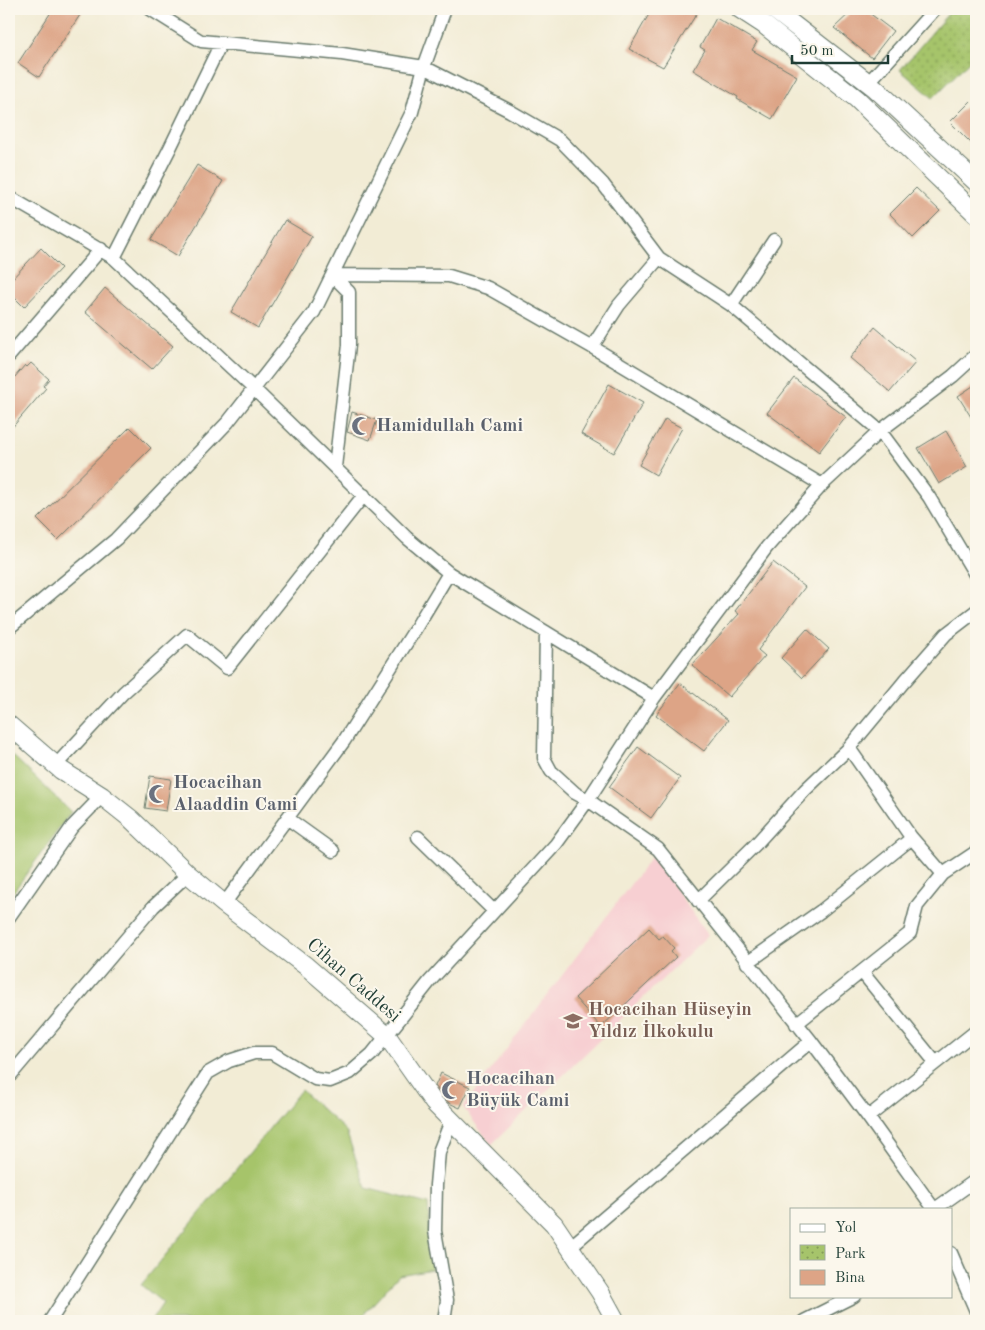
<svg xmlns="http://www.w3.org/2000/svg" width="985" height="1330" font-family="'Old Standard TT',serif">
  <defs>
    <pattern id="park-dots" width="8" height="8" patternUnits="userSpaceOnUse" patternTransform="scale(1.25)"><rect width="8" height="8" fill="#a6c46b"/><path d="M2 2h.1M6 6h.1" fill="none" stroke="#87a059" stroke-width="1.8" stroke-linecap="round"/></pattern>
  </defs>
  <rect width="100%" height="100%" fill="#fbf7ec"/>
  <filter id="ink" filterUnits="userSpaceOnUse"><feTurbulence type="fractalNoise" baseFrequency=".02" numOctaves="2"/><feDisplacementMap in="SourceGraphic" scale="10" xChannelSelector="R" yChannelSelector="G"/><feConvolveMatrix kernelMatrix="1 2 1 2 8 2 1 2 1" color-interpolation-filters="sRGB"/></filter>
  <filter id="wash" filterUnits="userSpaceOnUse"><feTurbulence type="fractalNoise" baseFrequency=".0096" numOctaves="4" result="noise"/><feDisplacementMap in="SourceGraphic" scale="20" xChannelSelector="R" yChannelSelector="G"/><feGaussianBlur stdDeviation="1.12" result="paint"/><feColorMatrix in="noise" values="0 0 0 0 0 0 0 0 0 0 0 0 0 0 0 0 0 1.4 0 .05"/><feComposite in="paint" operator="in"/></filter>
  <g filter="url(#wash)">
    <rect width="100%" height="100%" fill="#f2ecd5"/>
    <!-- built -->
    <path fill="#f7cfd2" d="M652,856L708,935L491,1145L463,1107Z"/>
    <!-- grass -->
    <path fill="#a6c46b" stroke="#628050" d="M9,752L71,812L9,898Z
      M301,1090L346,1131L366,1188L428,1204L432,1269L399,1275L358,1321H151L163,1303L141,1285Z"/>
    <!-- park -->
    <path fill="url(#park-dots)" stroke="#628050" d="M952,9H976V54L933,98L900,70Z"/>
    <g id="blocks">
      <!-- building -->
      <path fill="#dda486" d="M53,9H84L39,77L18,63Z
        M652,9H689L697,13L663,67L629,49Z
        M854,9H864L893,31L872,58L834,28Z
        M716,18L757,42L752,50L797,76L772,119L737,99L738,97L693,70L705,50L700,47Z
        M976,96V148L950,122Z
        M197,165L223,181L178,256L151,240Z
        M916,188L940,211L913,238L890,214Z
        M285,220L312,236L258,328L231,312Z
        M41,248L61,268L24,307L9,292V282Z
        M105,288L173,346L152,369L85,312Z
        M875,327L916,362L890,392L850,358Z
        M31,363L49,379L43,386L46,388L9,431V384L25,365L27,367Z
        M794,378L846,417L819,452L767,413Z
        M609,384L643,403L614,453L581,434Z
        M976,384V425L958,396Z
        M352,412L377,420L370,440L347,432Z
        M665,419L682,428L656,475L639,465Z
        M130,427L151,448L58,540L37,519Z
        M946,431L967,467L939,484L918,448Z
        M773,562L805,587L758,650L765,656L729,697L692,665L739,614L735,611Z
        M807,629L829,649L802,678L781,658Z
        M680,683L728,720L704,751L656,715Z
        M638,747L680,778L651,818L609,787Z
        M150,776L171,779L166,811L145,808Z
        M649,928L659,939L663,936L674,948L671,951L676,957L601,1027L575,998Z
        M441,1073L470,1087L460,1108L449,1103L435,1086Z"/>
    </g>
  </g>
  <g filter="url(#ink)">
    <use href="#blocks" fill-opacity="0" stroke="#697a6c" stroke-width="1"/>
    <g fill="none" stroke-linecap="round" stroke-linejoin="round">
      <!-- street casing -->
      <g stroke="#697a6c" stroke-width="15">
        <path id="street" d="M150,9L201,41L342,54L424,67L510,111L560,140L603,184L659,258L731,305L880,431L929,497L976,576
          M868,83L935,9
          M9,197L114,258L254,389L407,538L449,573L654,698
          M114,258L170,148L221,43
          M332,275L449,276L488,288L592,347L822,485
          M332,275L349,292V345L335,467
          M731,305L774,240
          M592,347L619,305L659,258
          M9,356L101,249
          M9,628L116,539L228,422L314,312L412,112L424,67L445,9
          M546,632L544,758L551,771L575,793L588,800L658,849L811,1041L868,1117L934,1209
          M849,748L911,837L943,874
          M56,765L123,693L187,635L227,668L364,495
          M287,818L333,851
          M418,837L494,911
          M698,901L756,844L805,790L849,748L903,683L946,634L976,611
          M224,904L344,741L414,631L449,573
          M9,917L72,827L102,796
          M747,963L821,911L912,838
          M862,972L935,1062
          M796,1024L910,933L917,906L943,874L976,852
          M9,1077L153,907L188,874
          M868,1117L976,1031
          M935,1209L976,1180
          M570,1247L811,1041
          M951,1253L976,1311
          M50,1321L208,1073L229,1061L254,1053H272L315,1079L330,1081L350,1073L372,1054L430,981L556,844L588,800L654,698L767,547L822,485L880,431L953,376L976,355
          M444,1321L447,1300L435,1231L436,1185L439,1152L451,1121
          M804,1321L854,1296"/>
      </g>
      <!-- secondary casing -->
      <g stroke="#697a6c" stroke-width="20">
        <path id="secondary" d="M740,9L763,24L857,99L976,214
          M773,9L875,88L976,182
          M9,725L61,770L102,796L131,819L188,874L224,904L306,966L387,1036L434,1103L554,1224L600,1292L616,1321"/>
      </g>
      <!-- street -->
      <use href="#street" stroke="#fff" stroke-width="12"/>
      <!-- secondary -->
      <use href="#secondary" stroke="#fff" stroke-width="18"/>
    </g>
  </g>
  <!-- icons -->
  <defs>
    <g id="mosque-bare" transform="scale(1.5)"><path d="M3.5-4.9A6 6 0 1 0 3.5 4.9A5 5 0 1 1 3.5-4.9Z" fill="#6b7280" stroke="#fbf7ec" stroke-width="2.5" paint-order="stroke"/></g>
    <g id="school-bare" transform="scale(1.5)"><path d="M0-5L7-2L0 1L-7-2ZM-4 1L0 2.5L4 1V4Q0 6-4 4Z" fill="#8d6e63" stroke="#fbf7ec" stroke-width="2.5" paint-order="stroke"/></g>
  </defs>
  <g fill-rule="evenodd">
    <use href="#mosque-bare" x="361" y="426"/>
    <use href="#mosque-bare" x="158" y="794"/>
    <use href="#school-bare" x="573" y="1021"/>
    <use href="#mosque-bare" x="451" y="1090"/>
  </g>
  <g text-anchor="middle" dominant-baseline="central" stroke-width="4" stroke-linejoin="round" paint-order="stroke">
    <!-- worship labels -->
    <g font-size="19" font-weight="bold" fill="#5b616d" stroke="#fbf7ec" text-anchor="start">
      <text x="376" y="426">Hamidullah Cami</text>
      <text x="173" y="783">Hocacihan<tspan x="173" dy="22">Alaaddin Cami</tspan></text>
      <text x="466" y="1079">Hocacihan<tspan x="466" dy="22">Büyük Cami</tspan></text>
    </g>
    <!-- street labels -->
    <g font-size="19" fill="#1f3d34" stroke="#fbf7ec">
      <text transform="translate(353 981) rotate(41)">Cihan Caddesi</text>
    </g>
    <!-- education labels -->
    <g font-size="19" font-weight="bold" fill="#785e54" stroke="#fbf7ec" text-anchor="start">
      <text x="588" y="1010">Hocacihan Hüseyin<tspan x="588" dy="22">Yıldız İlkokulu</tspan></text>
    </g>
  </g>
  <!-- margin -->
  <rect width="985" height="1330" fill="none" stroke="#fbf7ec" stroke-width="30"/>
  <!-- legend -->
  <rect x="790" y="1208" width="162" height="90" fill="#fbf7ec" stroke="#a3ada2"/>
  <rect x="800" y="1224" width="25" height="8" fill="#ffffff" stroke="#a3ada2"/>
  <text x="835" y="1232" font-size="15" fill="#1f3d34">Yol</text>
  <rect x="800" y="1245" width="25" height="15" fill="url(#park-dots)" stroke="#a3ada2"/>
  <text x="835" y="1258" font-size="15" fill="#1f3d34">Park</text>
  <rect x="800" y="1270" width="25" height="15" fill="#dda486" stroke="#a3ada2"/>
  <text x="835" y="1282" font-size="15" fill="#1f3d34">Bina</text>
  <!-- scale -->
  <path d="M792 55v8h96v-8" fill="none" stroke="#1f3d34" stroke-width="2.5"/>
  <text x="800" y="55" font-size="15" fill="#1f3d34" stroke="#fbf7ec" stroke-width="4" paint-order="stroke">50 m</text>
</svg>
